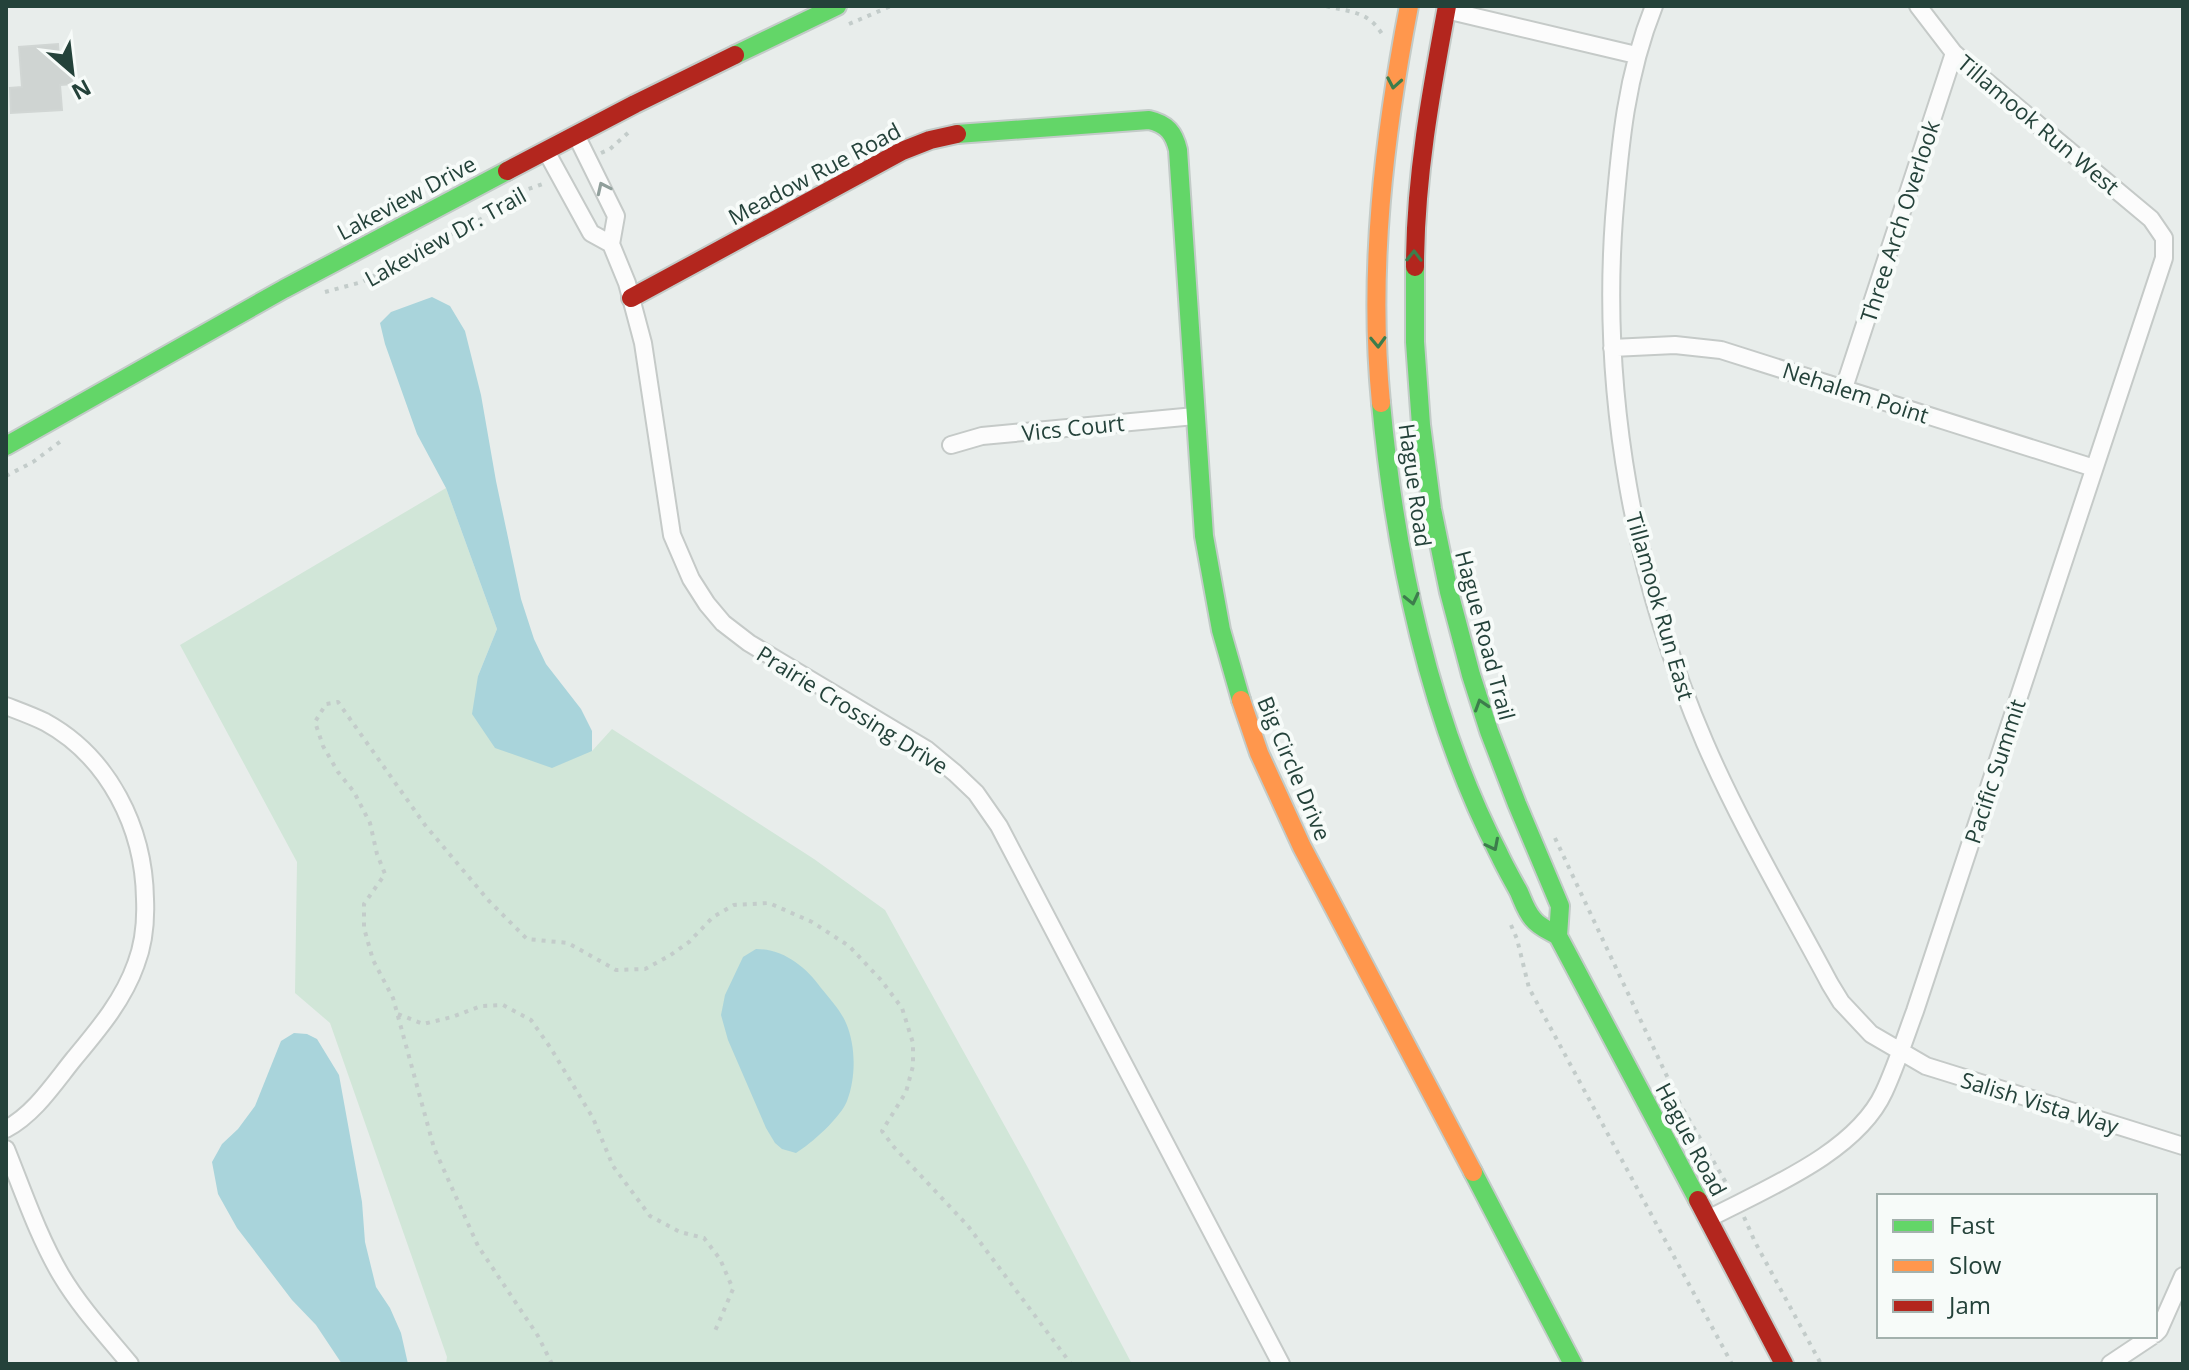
<svg xmlns="http://www.w3.org/2000/svg" width="2189" height="1370" font-family="'Open Sans',sans-serif">
  <rect width="100%" height="100%" fill="#e8edeb"/>
  <!-- green -->
  <path fill="#d1e6d8" d="M446,488L497,629L478,676L592,751L612,729L814,859L885,910L1027,1166L1132,1364H446L447,1357L330,1023L295,993L297,862L180,645Z"/>
  <!-- water -->
  <path fill="#a9d4db" d="M432,297L450,306L465,331L481,395L496,481L521,599L534,639L546,664L581,709L592,731V751L552,768L495,748L472,714L478,676L497,629L446,488L417,434L385,344L380,323L391,312Z
    M756,949C784,949 806,967 821,988C830,999 841,1011 846,1023C856,1046 856,1078 847,1101C841,1117 811,1144 796,1153L782,1149L775,1143L766,1128L728,1040L721,1015L725,995L743,957Z
    M294,1033L307,1034L317,1039L339,1075L362,1202L365,1242L376,1287L390,1308L401,1333L408,1364H342L316,1325L292,1300L237,1228L218,1194L212,1162L222,1144L238,1129L255,1106L281,1041Z"/>
  <!-- building -->
  <path fill="#cfd4d2" stroke="#d1d6d4" stroke-width="2" d="M58,44L59,58H71L72,84L60,85L62,110L11,113L10,88L22,87L19,47Z"/>
  <g fill="none" stroke-linecap="round" stroke-linejoin="round">
    <!-- street casing -->
    <g stroke="#c5cac8" stroke-width="20">
      <path id="street" d="M1654,6C1626,76 1620,144 1614,218C1601,397 1634,578 1705,743C1741,826 1788,905 1830,984L1841,1002L1871,1034L1926,1066L2183,1146
        M1446,10L1636,55
        M576,135L616,216L611,244L627,283L643,343L672,535L691,579L707,604L723,623L749,643L926,749L955,773L976,793L999,826L1281,1364
        M546,151L591,233L611,244
        M1612,348L1675,345L1721,350L2094,468
        M1844,388L1954,53
        M951,445L982,436L1195,416
        M6,706C19,711 33,716 45,722C109,757 144,828 145,899C146,921 144,943 136,964C123,1001 97,1031 73,1060C53,1085 34,1114 6,1129
        M6,1149C23,1191 38,1236 61,1275C80,1307 106,1335 130,1364
        M1708,1219C1765,1189 1856,1153 1884,1092C1896,1066 1905,1038 1915,1011L2164,258V238L2151,219L1975,72L1954,53L1918,6
        M2155,1334L2159,1330L2183,1276
        M2110,1364L2152,1336"/>
    </g>
    <!-- fast casing -->
    <g stroke="#c3cbc8" stroke-width="22">
      <path id="fast" d="M735,55L837,6
        M957,134L1149,120C1167,124 1174,133 1178,150L1204,536L1221,630L1241,700
        M1415,267V342L1421,425L1432,509L1449,592L1471,675L1489,731L1517,804L1560,906L1558,936
        M1381,403C1395,554 1429,719 1499,854C1505,867 1512,879 1519,892C1523,901 1526,911 1533,919C1539,927 1550,931 1558,936L1698,1200
        M6,446L284,289L507,171
        M1473,1172L1573,1364"/>
    </g>
    <!-- slow casing -->
    <g stroke="#c3cbc8" stroke-width="22">
      <path id="slow" d="M1381,403C1368,270 1384,136 1409,6
        M1241,700L1259,753L1302,847L1473,1172"/>
    </g>
    <!-- jam casing -->
    <g stroke="#c3cbc8" stroke-width="22">
      <path id="jam" d="M507,171L635,104L735,55
        M1415,267C1415,179 1431,92 1447,6
        M631,298L902,151L930,140L957,134
        M1698,1200L1784,1364"/>
    </g>
    <!-- path -->
    <path stroke="#c3ccca" stroke-width="4" stroke-dasharray="4 6" stroke-linecap="butt" d="M1326,6C1350,12 1368,11 1382,34
      M849,24L891,6
      M601,153L610,149L629,132
      M325,292L362,282L496,211C516,190 520,193 545,183
      M6,476L33,462L61,441
      M1555,838L1680,1104L1729,1188
      M1511,925L1517,939L1529,988L1732,1364
      M398,1014L423,1024L452,1017L481,1006L503,1005L531,1020L550,1047L593,1118L613,1166L650,1216L680,1232L704,1238L720,1259L733,1289L715,1331
      M1744,1217L1755,1242L1821,1364
      M552,1364L538,1336L478,1246L434,1148L393,998L373,960L364,928V904L385,874L377,854L370,823L354,792L338,772L323,746L315,722L326,704L338,702L425,825L489,901L527,939L568,943L616,970L645,969L669,956L689,942L713,917L734,905L769,903L812,922L849,946L881,980L902,1008L913,1043V1066L906,1092L882,1131L893,1146L968,1226L1071,1364"/>
    <!-- street -->
    <use href="#street" stroke="#fcfcfc" stroke-width="16"/>
    <!-- fast -->
    <use href="#fast" stroke="#63d668" stroke-width="18"/>
    <!-- slow -->
    <use href="#slow" stroke="#ff974d" stroke-width="18"/>
    <!-- jam -->
    <use href="#jam" stroke="#b3261e" stroke-width="18"/>
  </g>
  <!-- one-way arrows -->
  <defs><path id="oneway-chevron" d="M-2-3.5L2.5 0L-2 3.5" fill="none" stroke-width="1.6" stroke-linecap="round" stroke-linejoin="round" transform="scale(2)"/></defs>
  <g stroke="#3d7d4c">
    <use href="#oneway-chevron" transform="translate(1394 83) rotate(100)"/>
    <use href="#oneway-chevron" transform="translate(1414 256) rotate(-89)"/>
    <use href="#oneway-chevron" transform="translate(1378 342) rotate(88)"/>
    <use href="#oneway-chevron" transform="translate(1412 599) rotate(77)"/>
    <use href="#oneway-chevron" transform="translate(1481 705) rotate(-108)"/>
    <use href="#oneway-chevron" transform="translate(1493 845) rotate(63)"/>
  </g>
  <use stroke="#909f9b" href="#oneway-chevron" transform="translate(603 188) rotate(-115)"/>
  <g text-anchor="middle" dominant-baseline="central" stroke-width="8" stroke-linejoin="round" paint-order="stroke">
    <!-- street labels -->
    <g font-size="22" fill="#24423a" stroke="#f7fbf9">
      <text transform="translate(2039 124) rotate(40)">Tillamook Run West</text>
      <text transform="translate(814 173) rotate(-28)">Meadow Rue Road</text>
      <text transform="translate(406 197) rotate(-28)">Lakeview Drive</text>
      <text transform="translate(1899 221) rotate(-72)">Three Arch Overlook</text>
      <text transform="translate(445 236) rotate(-29)">Lakeview Dr. Trail</text>
      <text transform="translate(1856 392) rotate(18)">Nehalem Point</text>
      <text transform="translate(1073 427) rotate(-6)">Vics Court</text>
      <text transform="translate(1416 485) rotate(82)">Hague Road</text>
      <text transform="translate(1661 606) rotate(74)">Tillamook Run East</text>
      <text transform="translate(1486 635) rotate(75)">Hague Road Trail</text>
      <text transform="translate(853 709) rotate(32)">Prairie Crossing Drive</text>
      <text transform="translate(1295 768) rotate(67)">Big Circle Drive</text>
      <text transform="translate(1994 771) rotate(-72)">Pacific Summit</text>
      <text transform="translate(2040 1102) rotate(17)">Salish Vista Way</text>
      <text transform="translate(1692 1139) rotate(62)">Hague Road</text>
    </g>
  </g>
  <!-- border -->
  <rect width="2189" height="1370" fill="none" stroke="#24423a" stroke-width="16"/>
  <!-- legend -->
  <rect x="1877" y="1194" width="280" height="144" fill="#f7fbf9" stroke="#a3b1ad" stroke-width="2"/>
  <rect x="1893" y="1220" width="40" height="12" fill="#63d668" stroke="#a3b1ad" stroke-width="2"/>
  <text x="1949" y="1234" font-size="24" fill="#24423a">Fast</text>
  <rect x="1893" y="1260" width="40" height="12" fill="#ff974d" stroke="#a3b1ad" stroke-width="2"/>
  <text x="1949" y="1274" font-size="24" fill="#24423a">Slow</text>
  <rect x="1893" y="1300" width="40" height="12" fill="#b3261e" stroke="#a3b1ad" stroke-width="2"/>
  <text x="1949" y="1314" font-size="24" fill="#24423a">Jam</text>
  <!-- north arrow -->
  <g transform="translate(72 72) rotate(152)" stroke="#f7fbf9" stroke-width="6" paint-order="stroke">
  <path d="M0-6L14 30L0 20L-14 30Z" fill="#24423a"/>
  <text y="-12" font-size="22" font-weight="bold" text-anchor="middle" fill="#24423a">N</text>
  </g>
</svg>
